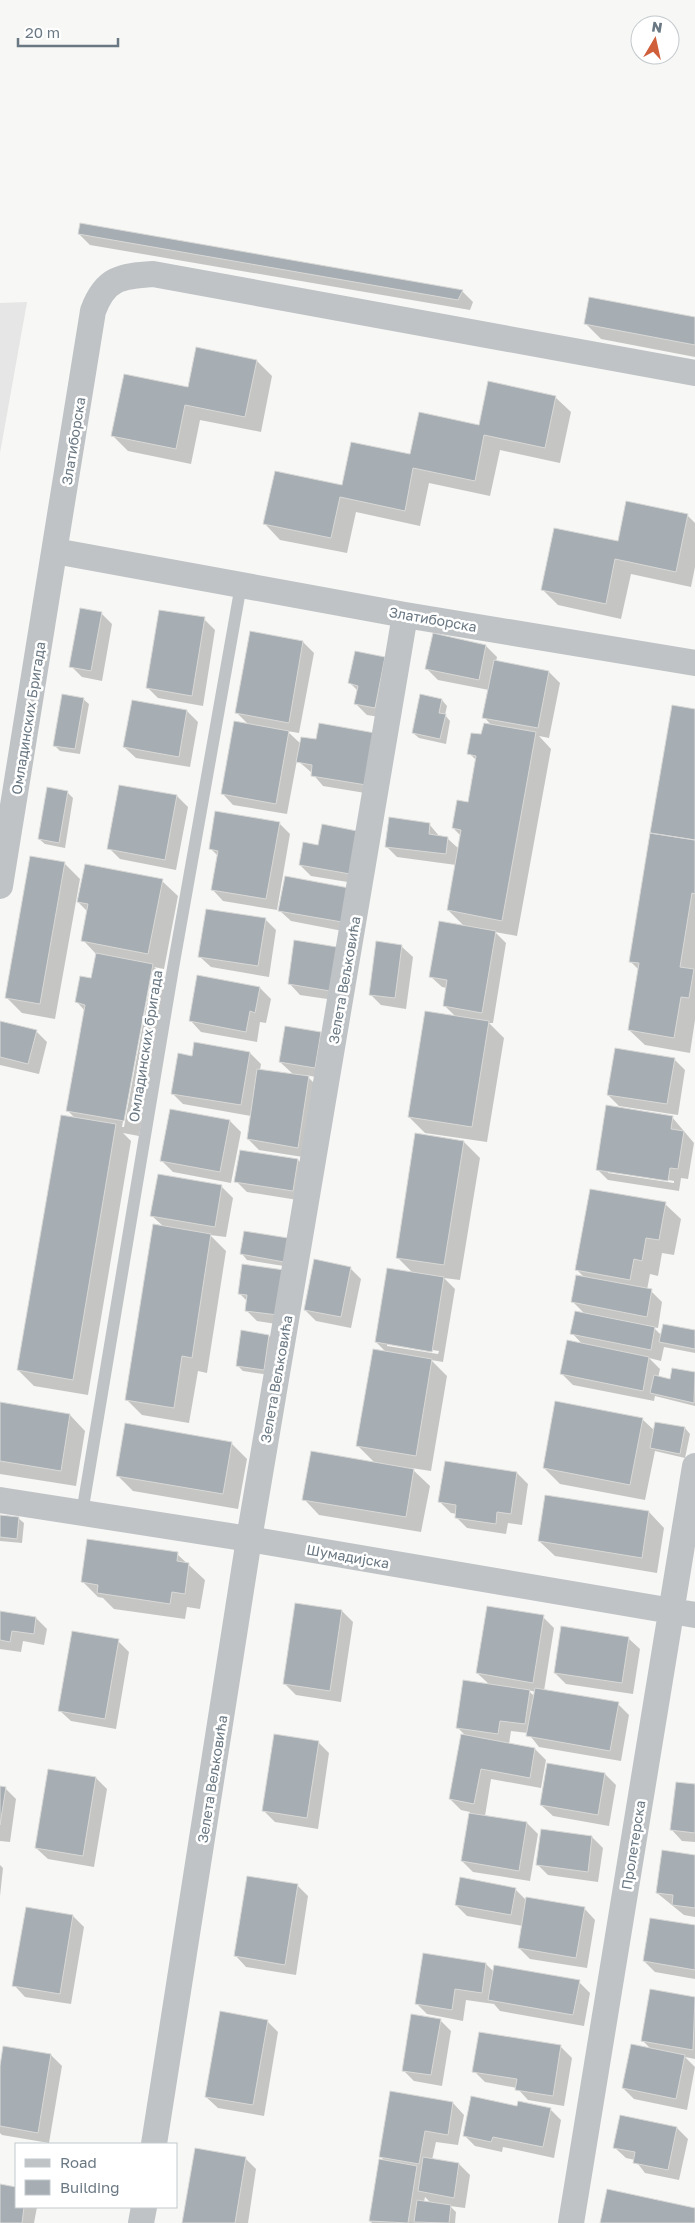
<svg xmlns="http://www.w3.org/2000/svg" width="695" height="2223" font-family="'Golos Text',sans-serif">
  <rect width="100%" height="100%" fill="#f7f7f5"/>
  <!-- built -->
  <path fill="#e5e6e5" d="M27,302L0,453V303Z"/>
  <!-- shadow -->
  <path fill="#0003" fill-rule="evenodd" d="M79,234L462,291L473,302L470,310L90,245Z
    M695,319V357L601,339L585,323Z
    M257,361L272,376L261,432L200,420L191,464L128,451L112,435Z
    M555,397L571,412L560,463L500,450L490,496L429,483L420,526L356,512L347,553L280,540L265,524L411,455Z
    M687,515L695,523V567L691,587L631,574L621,619L558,605L543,590L619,543Z
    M101,613L112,624L102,681L82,677L71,666Z
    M204,619L215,630L203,706L158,698L147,687Z
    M303,642L314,653L299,733L287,731L301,744L317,741L377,795L323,786L312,773L297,760L287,814L233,805L222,793L249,725L237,713Z
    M486,646L497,657L496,662L549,672L560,683L549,738L539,736L551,749L517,936L495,932L506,943L493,1023H489L504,1038L487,1142L425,1133L409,1117L456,1017L445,1006L447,988L442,987L430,976L465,927L448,910L456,865L397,857L386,846L429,824L440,837L447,838L459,849L461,836L453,828L469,803L477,761L469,753L492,726L484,717L489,690L438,680L427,669Z
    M384,658L386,718L367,715L356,704L358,691L350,683Z
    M83,699L89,704L80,754L60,751L55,746Z
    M442,700L447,706L445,715L450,721L446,744L419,738L413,733Z
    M695,710V1020L690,1053L645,1045L629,1030L639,970L630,961Z
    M187,711L198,722L190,767L136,758L124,747Z
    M67,792L73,798L65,848L45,844L39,839Z
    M177,796L188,807L176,870L120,859L109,848Z
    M279,823L290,834L277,910L223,901L212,889L218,856L210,848Z
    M319,846L360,884L311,876L300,865Z
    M64,863L80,879L55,1019L22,1013L7,998Z
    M162,881L178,896L164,969L154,967L168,980L139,1136L123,1133L131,1141L88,1395L34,1386L18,1370L76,1119L67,1110L85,1011L77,1002L92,979L97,955L83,940L88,912L78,902ZM149,975H152L124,1127H122Z
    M348,889L353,933L291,921L279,910Z
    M265,919L276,930L269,977L211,967L199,956Z
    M295,941L341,1001L300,995L289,983Z
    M401,946L413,957L406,1009L381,1005L370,994Z
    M260,988L271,999L266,1023L260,1022L257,1042L201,1032L190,1020Z
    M0,1022L36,1031L47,1042L39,1074L0,1065Z
    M320,1033L331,1044L325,1079L306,1075L320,1089L309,1158L259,1150L248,1139L251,1116L183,1104L172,1093L193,1057L195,1044L250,1053L261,1064L260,1070L294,1075L280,1062Z
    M674,1059L685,1070L678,1115L619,1106L608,1095Z
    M672,1117L694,1143L688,1179L681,1178L679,1191L608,1180L597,1169ZM608,1170L674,1181V1183L608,1173Z
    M230,1121L241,1132L231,1183L173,1172L162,1161Z
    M464,1142L480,1158L460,1280L444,1278L455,1289L443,1362L431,1360L447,1376L431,1471L411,1468L430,1486L421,1532L319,1515L304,1499L376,1464L358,1446L387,1353L376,1342L413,1273L397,1257ZM387,1343L439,1351L438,1354L387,1346Z
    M298,1160L309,1171L304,1201L247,1192L236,1181Z
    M159,1176L222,1187L233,1198L226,1237L210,1235L226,1251L207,1373L198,1371L189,1423L142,1415L126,1399L164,1227L151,1215Z
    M665,1204L681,1219L674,1255L662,1253L658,1276L650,1274L647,1290L651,1291L662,1302L658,1328L653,1327L661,1335L695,1332V1353L664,1347L661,1361L649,1358L660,1369L658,1378L671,1380L673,1369L695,1374V1406L655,1396L654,1401L573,1385L562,1374L583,1345L572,1333L585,1314L573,1302L584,1277L577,1270Z
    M287,1240L290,1267L247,1260L242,1254Z
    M243,1266L289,1326L257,1321L246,1310L247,1301L239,1293Z
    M350,1268L361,1279L351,1328L316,1321L305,1310Z
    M242,1332L269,1336L274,1341L270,1375L243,1371L237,1365Z
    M0,1403L70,1415L85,1431L76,1486L0,1474Z
    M642,1419L655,1431L685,1428L690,1434L685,1458L655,1451L645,1500L560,1484L544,1468Z
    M231,1443L247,1459L238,1509L133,1491L117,1475Z
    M517,1473L528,1484L522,1525L508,1523L506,1534L467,1528L456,1517L457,1514L451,1513L440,1502Z
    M649,1512L664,1528L657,1573L555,1556L539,1541Z
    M0,1516L18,1518L24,1523L22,1543L0,1541Z
    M177,1554L205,1580L200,1609L187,1607L185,1619L114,1609L103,1598L98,1597L82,1581Z
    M342,1611L353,1622L341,1702L296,1695L285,1684Z
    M0,1612L36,1618L47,1629L44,1645L23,1641L21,1652L0,1649Z
    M543,1617L554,1628L544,1691L618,1704L629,1715L621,1761L539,1747L528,1733L511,1731L509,1744L535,1749L546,1760L541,1788L491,1779L485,1816L527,1823L538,1834L530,1881L473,1872L462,1861L470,1812L461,1810L450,1799L466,1736L457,1727L491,1686L477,1673ZM528,1690L536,1692L535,1697Z
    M628,1638L640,1649L633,1694L566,1684L555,1673Z
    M118,1641L129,1652L116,1729L71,1721L59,1710Z
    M318,1742L329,1753L318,1829L275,1822L264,1811Z
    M605,1774L616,1785L609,1826L553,1816L541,1805Z
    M96,1778L107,1789L94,1867L48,1859L36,1848Z
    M695,1786V1842L682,1841L671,1829Z
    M0,1787L5,1788L16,1799L10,1842L0,1841Z
    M542,1830L592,1837L603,1848L598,1882L548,1875L537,1864Z
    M695,1856V1917L684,1915L657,1893Z
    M0,1865L3,1868L0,1896Z
    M297,1885L308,1896L296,1975L246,1967L235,1955Z
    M515,1889L527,1901L584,1908L595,1920L587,1968L530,1959L519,1948L523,1926L467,1916L456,1905Z
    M73,1916L84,1927L71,2004L25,1997L14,1985Z
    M695,1926V1979L655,1972L644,1961Z
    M486,1964L494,1972L579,1982L590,1993L584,2026L500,2011L494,2004L466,2000L463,2021L427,2014L416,2003Z
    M651,1990L695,1998V2059L685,2057L695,2067L687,2110L634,2099L623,2088L652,2050L642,2040Z
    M440,2020L451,2031L442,2086L414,2081L403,2070Z
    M267,2021L278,2032L264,2116L218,2108L206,2097Z
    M480,2033L561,2047L572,2058L564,2106L528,2100L517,2088L485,2082L474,2071Z
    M51,2055L62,2066L49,2143L2,2135L0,2133V2073Z
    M453,2103L464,2115L458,2145L436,2142L432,2160L459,2164L470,2175L465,2208L450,2206L456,2212L455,2223H372L370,2221L386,2162L380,2156ZM425,2197L432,2204L424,2202Z
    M518,2107L550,2109L561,2120L554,2158L503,2147L502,2152L475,2146L464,2135Z
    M677,2128L688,2139L679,2180L645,2173L635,2160L626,2158L614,2147Z
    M245,2158L256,2169L248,2223H184Z
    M0,2186L16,2188V2207H37L34,2223H0Z"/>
  <!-- building -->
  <path fill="#a7aeb3" stroke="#d9d9d7" d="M80,223L463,290L458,300L78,234Z
    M589,297L695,317V345L584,324Z
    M196,347L257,360L245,417L185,405L176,449L111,436L124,374L188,387Z
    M488,381L556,396L545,448L484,435L475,481L413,468L405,511L340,497L331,538L263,524L275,471L342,485L351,442L410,454L419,412L479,425Z
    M626,501L688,514L676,572L615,559L606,604L541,590L554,528L618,541Z
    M80,608L102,612L91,671L69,667Z
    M159,610L205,617L192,696L146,688Z
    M250,631L303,641L289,723L235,713Z
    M433,633L486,645L479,680L425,669Z
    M355,651L385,657L375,708L354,704L358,686L348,683Z
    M494,660L549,671L538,728L482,718Z
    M62,694L84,698L75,749L53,746Z
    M420,694L442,699L439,713L446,714L440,739L412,733Z
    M132,700L187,710L179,757L123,747Z
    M672,705L695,709V840L650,833Z
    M234,721L289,731L276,804L221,794Z
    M319,723L375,733L366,785L311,776L312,765L296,762L301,737L316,739Z
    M484,723L536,732L502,921L447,910L461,830L452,828L457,800L468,802L476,756L467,754L471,733L481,734Z
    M119,785L177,795L165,860L107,849Z
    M47,787L68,791L59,843L38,839Z
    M215,811L280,822L266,899L211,890L218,851L209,849Z
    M389,817L430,823L429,834L448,837L446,854L385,847Z
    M322,824L357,831L350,874L299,865L303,842L318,845Z
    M650,833L695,840V894L692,893L680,967L694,969L689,998L681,997L674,1038L628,1030L639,963L629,962Z
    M30,856L65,862L40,1004L5,998Z
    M85,864L163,879L148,954L81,941L88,904L77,902Z
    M285,876L349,888L342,922L278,911Z
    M206,909L266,918L258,966L198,957Z
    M439,921L496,931L482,1013L443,1006L447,980L429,977Z
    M294,940L337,947L330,991L288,984Z
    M376,941L402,945L395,998L369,995Z
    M96,953L153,964L124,1121L66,1111L85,1005L75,1002L80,976L91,978Z
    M197,975L260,987L255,1013L250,1011L246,1032L189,1021Z
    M425,1011L489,1021L472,1127L408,1117Z
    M0,1021L37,1030L28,1064L0,1057Z
    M285,1026L321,1032L315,1068L279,1062Z
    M194,1042L250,1052L241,1105L171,1094L178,1053L192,1056Z
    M615,1048L675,1058L667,1104L607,1095Z
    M257,1069L309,1076L298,1148L247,1139Z
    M606,1105L673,1116L671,1129L684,1131L678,1169L670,1168L668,1181L596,1170Z
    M170,1109L230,1120L220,1172L160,1161Z
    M61,1115L116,1124L73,1380L17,1370Z
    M415,1133L464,1141L444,1265L396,1258Z
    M240,1150L298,1159L293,1191L234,1182Z
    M158,1174L222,1185L215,1227L150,1216Z
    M590,1189L666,1202L659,1240L646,1238L642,1261L634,1259L630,1280L575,1270Z
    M153,1224L211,1234L192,1358L182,1356L174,1408L125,1400Z
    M244,1231L288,1238L284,1262L240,1254Z
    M314,1259L351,1267L341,1317L304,1310Z
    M242,1264L284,1270L278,1315L245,1311L247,1295L238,1294Z
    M387,1268L444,1277L432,1352L375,1342Z
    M576,1275L652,1289L647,1317L571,1302Z
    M575,1311L655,1327L651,1350L570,1334Z
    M663,1324L695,1330V1349L659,1342Z
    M241,1330L269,1335L264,1370L236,1366Z
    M567,1340L649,1357L643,1391L560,1374Z
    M373,1349L432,1359L416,1456L356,1446Z
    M672,1368L695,1372L694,1403L650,1393L654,1375L670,1379Z
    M555,1401L643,1418L630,1485L543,1468Z
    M0,1402L70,1414L61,1471L0,1461Z
    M655,1422L685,1427L680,1454L650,1448Z
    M125,1423L232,1442L223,1494L116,1476Z
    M311,1451L414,1469L406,1517L302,1500Z
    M445,1461L517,1472L511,1514L497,1512L496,1524L455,1518L456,1505L438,1502Z
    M545,1495L649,1511L642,1558L538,1541Z
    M0,1515L19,1517L17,1539L0,1537Z
    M87,1539L178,1552L177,1561L189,1563L185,1594L172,1592L170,1604L97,1593L98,1585L81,1582Z
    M295,1603L342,1610L330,1691L283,1684Z
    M487,1606L544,1615L533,1683L476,1673Z
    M0,1611L36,1617L34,1634L12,1631L10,1642L0,1640Z
    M561,1626L629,1637L622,1683L554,1673Z
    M72,1631L119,1639L105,1719L58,1711Z
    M463,1680L530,1690L525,1724L500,1721L498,1734L456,1728Z
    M535,1688L619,1702L610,1751L526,1736Z
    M274,1734L319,1741L307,1818L262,1811Z
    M461,1734L535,1748L530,1778L481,1769L474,1804L449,1799Z
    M547,1763L605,1773L598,1815L540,1805Z
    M48,1769L96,1777L83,1856L35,1848Z
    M676,1782L695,1784V1833L670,1830Z
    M0,1786L6,1787L0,1825Z
    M469,1813L527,1822L519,1871L461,1861Z
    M541,1829L592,1836L588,1872L536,1865Z
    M662,1850L695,1855V1908L672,1905L673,1895L656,1893Z
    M247,1876L298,1884L285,1965L234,1956Z
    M460,1877L516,1888L511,1915L455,1905Z
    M526,1897L585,1907L576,1958L518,1948Z
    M26,1907L73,1915L60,1994L12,1986Z
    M650,1918L695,1925V1970L643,1961Z
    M423,1953L486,1963L482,1993L455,1989L452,2010L415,2004Z
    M494,1965L580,1980L573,2015L488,2000Z
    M650,1989L695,1997L693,2050L641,2041Z
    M220,2011L268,2020L253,2105L205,2097Z
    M411,2014L441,2019L431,2075L402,2071Z
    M479,2032L561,2045L553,2096L515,2090L517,2079L472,2072Z
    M631,2044L685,2055L676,2099L622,2088Z
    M3,2046L51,2054L38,2133L0,2126V2066Z
    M390,2091L453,2102L448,2135L425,2131L419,2164L379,2157Z
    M471,2096L517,2106L518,2101L551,2108L543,2147L493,2137L491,2142L463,2136Z
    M620,2115L677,2127L668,2170L633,2163L635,2152L613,2148Z
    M195,2148L246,2157L235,2223H182Z
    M423,2157L459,2163L454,2198L418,2191Z
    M379,2159L417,2166L408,2223L369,2221Z
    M0,2184L16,2187V2207H24L22,2223H0Z
    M607,2189L695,2208V2223H600Z
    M417,2200L451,2205L449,2223L414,2222Z"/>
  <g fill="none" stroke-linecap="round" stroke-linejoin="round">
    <!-- lane -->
    <path stroke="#bfc3c6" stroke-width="12" d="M82,1513L173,968L241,585"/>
    <!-- street -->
    <path stroke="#bfc3c6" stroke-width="26" d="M55,551L405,615L695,663
      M0,886L93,311C105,278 121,276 153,274L695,373
      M0,1500L249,1539L695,1615
      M154,2144L249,1539L405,615
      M141,2223L144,2207
      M571,2223L695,1466"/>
  </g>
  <g text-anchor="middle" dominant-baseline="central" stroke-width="5" stroke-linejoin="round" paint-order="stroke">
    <!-- street labels -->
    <g font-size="14" fill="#6a7883" stroke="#fff">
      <text transform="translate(73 441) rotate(-81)">Златиборска</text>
      <text transform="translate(433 619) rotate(10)">Златиборска</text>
      <text transform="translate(28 718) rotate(-81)">Омладинских Бригада</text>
      <text transform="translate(344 980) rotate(-80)">Зелета Вељковића</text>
      <text transform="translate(145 1046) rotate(-81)">Омладинских бригада</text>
      <text transform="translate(276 1379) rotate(-80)">Зелета Вељковића</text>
      <text transform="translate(348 1556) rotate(10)">Шумадијска</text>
      <text transform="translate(212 1779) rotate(-81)">Зелета Вељковића</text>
      <text transform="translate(633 1845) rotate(-81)">Пролетерска</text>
    </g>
  </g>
  <!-- legend -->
  <rect x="15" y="2143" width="162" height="65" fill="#ffffff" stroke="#c3c9cd"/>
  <rect x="25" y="2159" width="25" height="8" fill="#bfc3c6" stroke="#c3c9cd"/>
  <text x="60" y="2168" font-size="15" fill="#6a7883">Road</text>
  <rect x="25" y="2180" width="25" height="15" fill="#a7aeb3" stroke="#c3c9cd"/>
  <text x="60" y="2193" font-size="15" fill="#6a7883">Building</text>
  <!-- north arrow -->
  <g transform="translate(655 40) rotate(9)"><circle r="24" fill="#ffffff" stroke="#c3c9cd"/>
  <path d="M0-4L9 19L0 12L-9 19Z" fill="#d05f3c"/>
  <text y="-8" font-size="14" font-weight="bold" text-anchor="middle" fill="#6a7883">N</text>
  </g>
  <!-- scale -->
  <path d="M18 38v8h100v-8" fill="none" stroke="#6a7883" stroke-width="2.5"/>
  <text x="25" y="38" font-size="15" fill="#6a7883" stroke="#ffffff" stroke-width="4" paint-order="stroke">20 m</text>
</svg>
